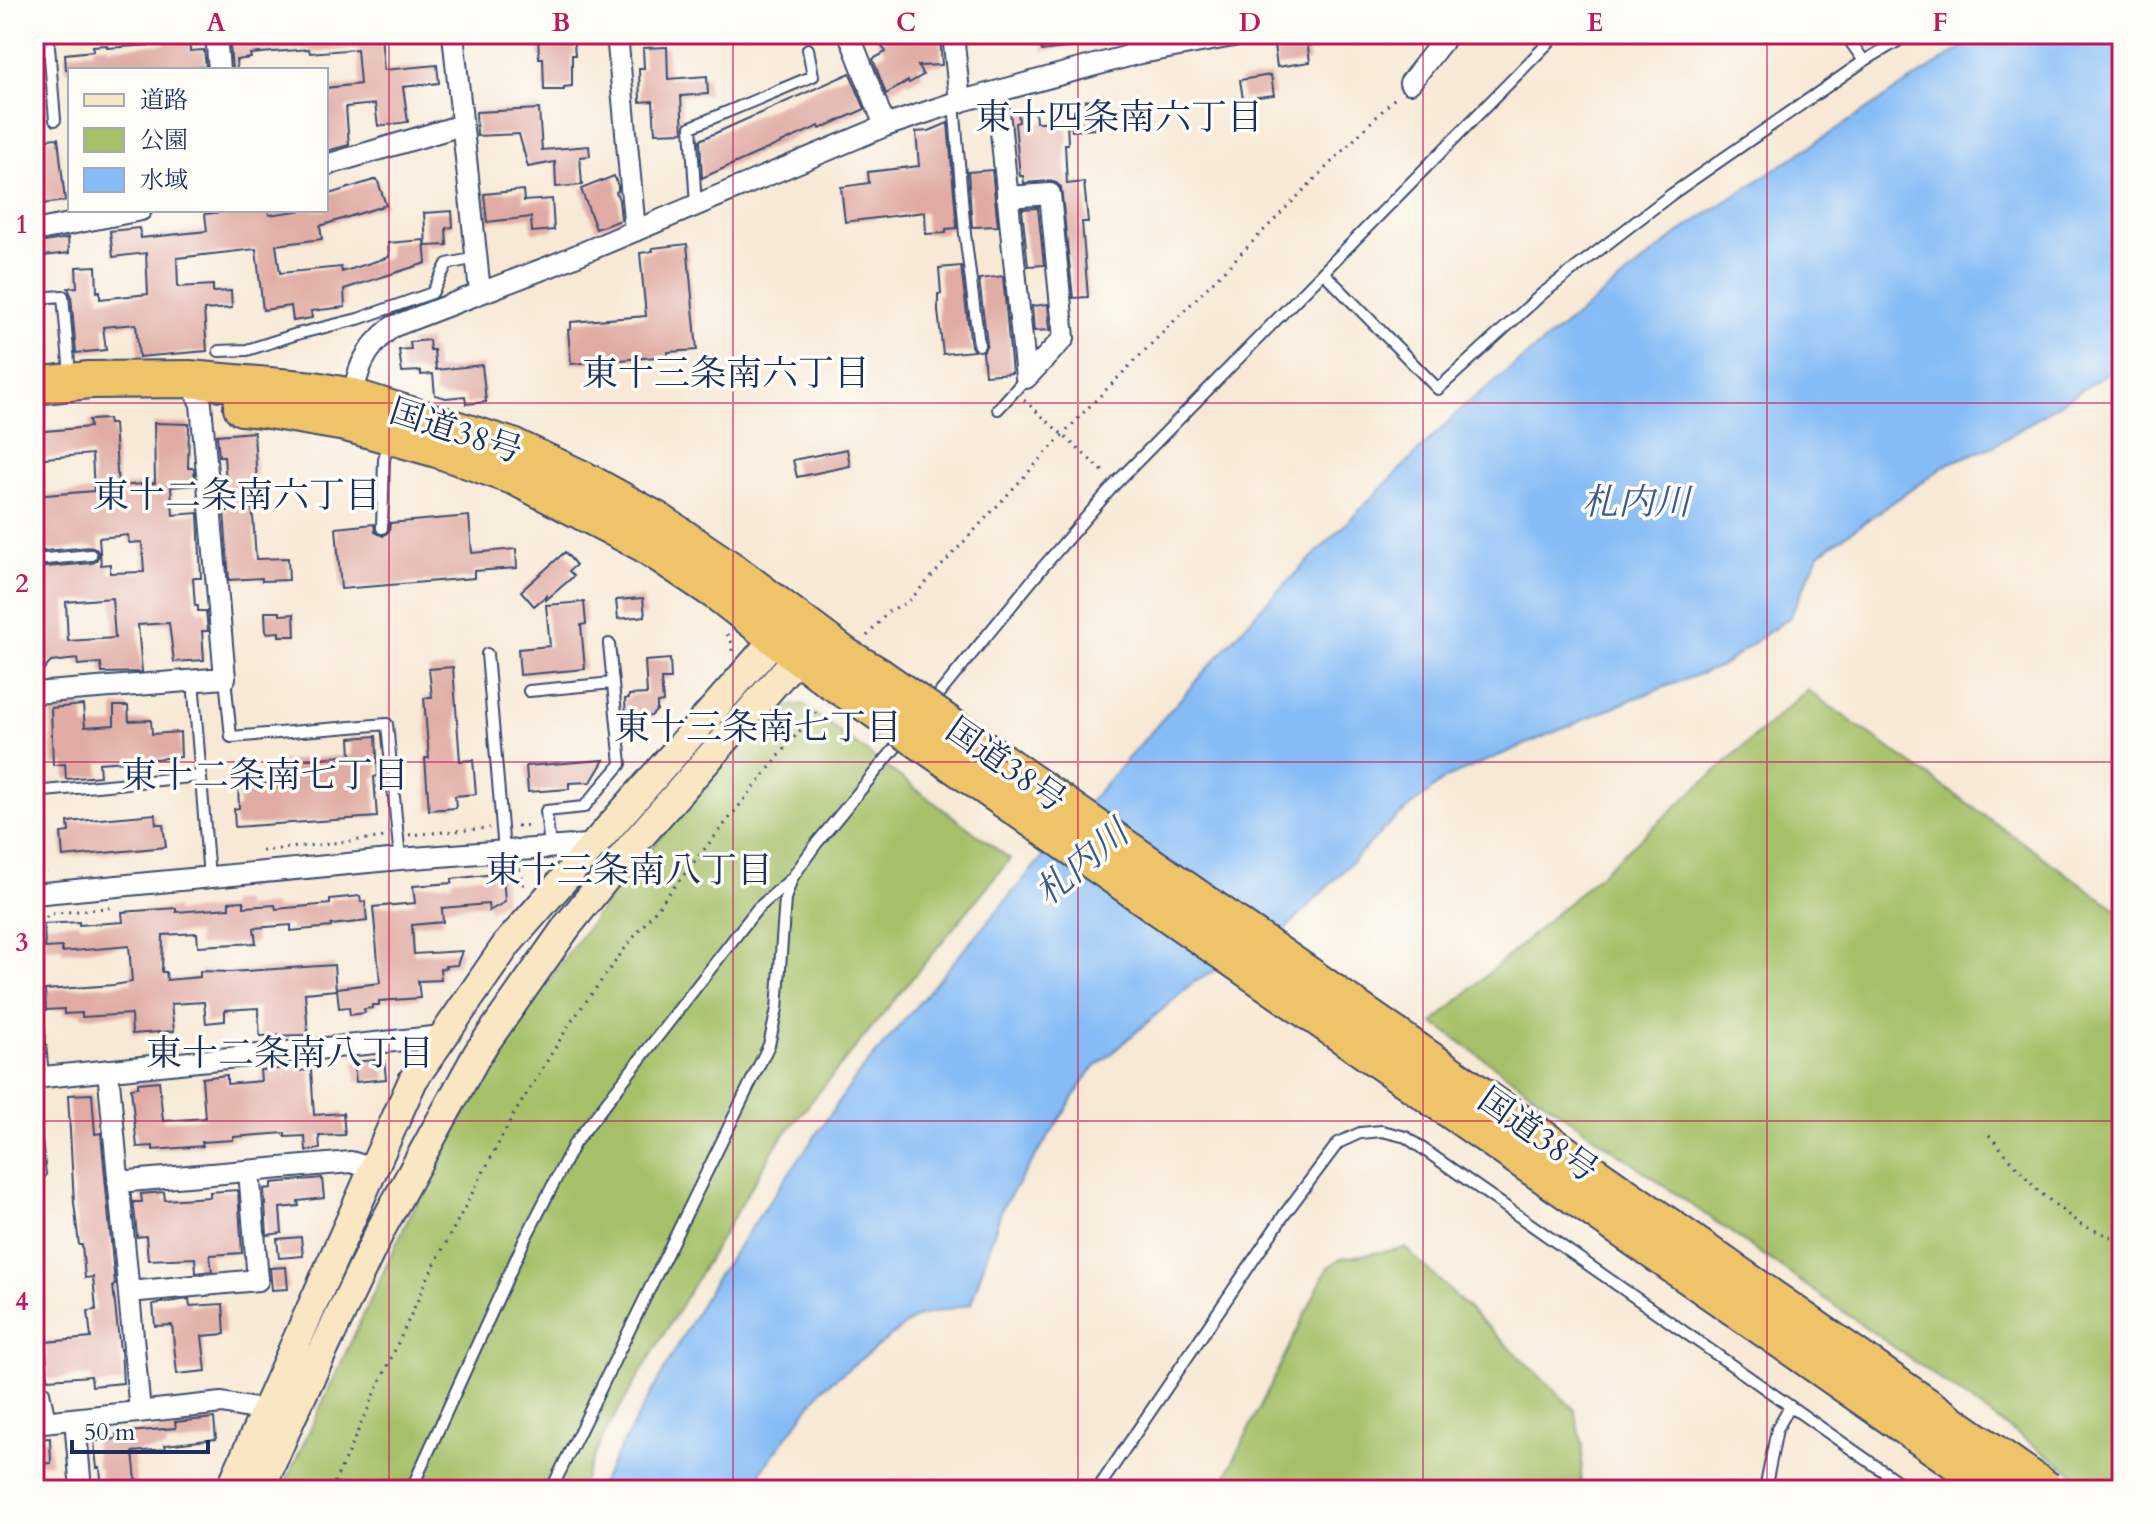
<svg xmlns="http://www.w3.org/2000/svg" width="2156" height="1524" font-family="Cardo,'Noto Serif JP',serif">
  <rect width="100%" height="100%" fill="#fdfcf7"/>
  <filter id="ink" filterUnits="userSpaceOnUse"><feTurbulence type="fractalNoise" baseFrequency=".0125" numOctaves="2"/><feDisplacementMap in="SourceGraphic" scale="16" xChannelSelector="R" yChannelSelector="G"/><feConvolveMatrix kernelMatrix="1 2 1 2 8 2 1 2 1" color-interpolation-filters="sRGB"/></filter>
  <filter id="wash" filterUnits="userSpaceOnUse"><feTurbulence type="fractalNoise" baseFrequency=".006" numOctaves="4" result="noise"/><feDisplacementMap in="SourceGraphic" scale="32" xChannelSelector="R" yChannelSelector="G"/><feGaussianBlur stdDeviation="1.8" result="paint"/><feColorMatrix in="noise" values="0 0 0 0 0 0 0 0 0 0 0 0 0 0 0 0 0 1.4 0 .05"/><feComposite in="paint" operator="in"/></filter>
  <g filter="url(#wash)">
    <rect width="100%" height="100%" fill="#f7e9d5"/>
    <!-- green -->
    <path fill="#a5c067" stroke="#607862" stroke-width="2" d="M1807,690L2122,913V1490H2097L1433,1023Z
      M802,704L1010,859L778,1142L605,1433L579,1490H282L408,1219L502,1044L611,895L769,711Z
      M1405,1248L1574,1409L1583,1446L1580,1490H1228L1227,1474L1328,1267L1343,1258Z"/>
    <!-- water -->
    <path fill="#85bcf5" stroke="#5076aa" stroke-width="2" d="M1988,34H2122V364L1994,446L1949,463L1819,554L1790,617L1721,666L1633,699L1446,778L1388,825L1281,934L1193,983L1091,1071L1002,1208L971,1304L916,1317L823,1388L762,1470L760,1490H597L714,1281L856,1077L1090,801L1260,609L1464,406L1688,226L1958,50Z"/>
    <g id="blocks">
      <!-- building -->
      <path fill="#e0aba3" fill-rule="evenodd" d="M229,34H381L384,70L437,65L439,83L403,87L408,122L378,126L375,104L346,107L349,145L326,151V88L360,84L357,49L310,53L309,49L250,54L251,58L236,60L237,70H232Z
        M538,34H573L575,55H572V86L564,87V90H544L543,58H539Z
        M1040,34H1072L1073,47L1042,51Z
        M940,36L942,65L918,66L923,75L909,83L908,81L886,94L873,59L886,52L876,39Z
        M189,37L190,51L204,50L206,67L168,70H66L65,54L93,51V46L107,45V48L166,44L165,39Z
        M1307,40L1310,62L1277,67L1274,45Z
        M667,47L668,79L707,76L708,94L681,96L683,132L655,133L653,101L640,102L639,68H644L643,48Z
        M850,73L865,109L820,129L819,126L702,178L700,140Z
        M1271,75L1274,95L1243,99L1240,80Z
        M1093,100L1095,129L1072,131L1070,102Z
        M539,109L542,150L589,146L590,156L580,157L582,185L556,187L555,162L528,167L519,134L477,136L476,112Z
        M1035,109L1036,122H1067L1068,144H1065L1067,184L1084,182L1088,222H1082L1088,297L1073,298L1061,187L1056,183L1050,181L1024,183L1023,176H1020L1015,123L1019,122L1018,111Z
        M948,123L957,228L946,229V233L926,234L925,212L845,222L841,187L869,183L868,172L919,166L916,132L929,131Z
        M58,138L65,201L42,204L38,159L34,156V140Z
        M992,170L998,226L972,227L968,172Z
        M614,176L618,186V191L616,192L619,200L621,220L596,229L581,189Z
        M377,179L386,205L320,226L322,239L276,245L280,273L341,267L342,272L389,257L388,243L424,240L426,263L344,289L345,307L311,311L312,318L293,321L291,306L263,310L256,249L177,258L178,287L213,285V292L231,291L232,308L204,310L207,351L139,357L136,324L103,327L106,350L76,353L71,295L68,288L77,287L76,267L96,266L97,292L100,291V299L148,294L146,253L113,257L110,231L139,228L141,238L207,231L205,214L239,210H268L269,215L304,210H326V195Z
        M523,190L524,201L552,199L554,230L532,232L531,217L487,222L484,194Z
        M1038,208L1044,265L1028,266L1022,209Z
        M452,211L453,227L446,228L447,245L426,246L424,213Z
        M68,238L69,253L34,257V244Z
        M687,244L697,350L668,352V356L571,364L568,330L571,329V322L646,316L640,253L653,251L652,248Z
        M961,266L971,346L974,351L943,354L938,311V294H941L939,268Z
        M1003,276L1012,373L985,375L983,352L987,344L979,279Z
        M1048,304L1050,330L1034,331L1032,306Z
        M429,340L430,350H434L436,370L482,365L486,402L466,404L465,396L446,398L435,395L433,374L421,375V371L402,372L399,350L411,349L410,342Z
        M108,419L109,424H114L118,486L155,483L154,423L189,424L188,468H194L195,485L171,487L173,515L198,513L201,578H193L195,606H198V611H206L208,631H202L204,660L174,662L169,623L138,625L142,672L102,673L101,663L78,665L77,659L51,662L34,680V568L92,563L96,561L99,555L97,550L91,547L34,552V496L94,491L92,454L34,459V432L90,427L89,420ZM128,535L129,543L142,542L144,572L110,573V564L101,565L99,538ZM112,598L115,638L68,641L66,602Z
        M254,432L258,501H252L256,559L288,558L289,580L262,581V578L229,580L224,511H228L224,456H219L217,435Z
        M847,449L850,466L797,477L793,460Z
        M469,516L472,553L516,549L517,568L474,571V578L341,589L336,528L374,524L375,532L383,536L389,531L390,523Z
        M565,552L576,565L569,571L574,576L546,600V596L534,606L521,591Z
        M643,598L645,616L618,619L616,600Z
        M584,602L586,624L581,625L585,669L520,675L518,649L550,646L546,605Z
        M265,612H280V615L294,614L295,636H279V632L266,633Z
        M670,659L671,679H661L663,702L657,703V710L651,716L626,718L625,699L629,698V695L647,694L645,661Z
        M453,667L460,761L473,760L476,794L455,796L456,808L429,810L425,758H429L424,698L432,697L429,669Z
        M83,705L85,727L114,725V706H128L129,721L151,720L152,734L180,732L181,757L99,763L100,776L66,779L65,764L53,765L51,708Z
        M376,736L378,776L374,777L377,817L235,827L234,809L239,808L238,786L280,783L278,762L351,755L350,738Z
        M604,760L591,782L569,783V789L528,792L526,766Z
        M155,814L156,824H163L166,847L63,857L61,833L69,832L68,822Z
        M503,873L505,902L489,911L488,904L442,908L443,922L412,925L414,954L462,951L457,965L445,966L446,968L440,969L441,980L418,981L420,998L379,1001V1005H373V1008L364,1009L365,1013L350,1015L349,1007L339,1008L337,988L380,983L373,907L415,903L413,886L452,883V879Z
        M360,896L361,902L365,901L367,921L331,925V927L291,931V925L254,928L256,943L198,946L197,933L163,935L162,972H166L167,980L200,977V971L230,972L334,965L336,990L305,993L308,1035L260,1036L258,1008L225,1010V1021L206,1023L204,1002L171,1004L174,1031L132,1034L131,1014L82,1017V1013L64,1014V1009L46,1010L45,990L114,985L132,982L129,946L62,952V947L45,948L44,924L79,922V925L123,922L122,912L176,908V912L229,908V902L244,901V907L275,905L276,909L330,904V899Z
        M384,1059L386,1079L356,1082L354,1062Z
        M297,1068V1071L311,1070L314,1115L343,1113L345,1135L319,1136L320,1149L306,1151L305,1136L285,1137V1133L233,1137V1140L202,1142L203,1146L153,1150V1146L137,1147L131,1088L138,1087V1083L159,1081L163,1121L205,1118L202,1078L227,1075V1084L261,1081L260,1070Z
        M92,1094L95,1134L101,1133L115,1285L113,1286L120,1350H121L123,1383L92,1386L91,1376L48,1379L45,1342L91,1338L88,1311L96,1310L93,1277L85,1278L82,1245H79L74,1203L68,1095Z
        M322,1178L324,1198L298,1201L299,1206L280,1208L282,1233L267,1235L264,1189L272,1188V1183Z
        M238,1190L242,1253L210,1255L212,1271L196,1273L195,1258L148,1260L146,1236L137,1237L135,1216L133,1202H142L141,1194L164,1192L165,1200L210,1197V1192Z
        M301,1237L303,1256L279,1258L277,1239Z
        M286,1267L288,1289L272,1290L270,1268Z
        M189,1299L190,1306L223,1304L225,1334L202,1336L206,1371L177,1374L172,1325L155,1326L153,1304Z
        M214,1418L216,1439L165,1445L166,1449L133,1452L137,1490H102L100,1468H97L94,1441L117,1439L116,1433L176,1428L175,1422Z
        M50,1438L51,1463L34,1464V1439Z"/>
    </g>
  </g>
  <g filter="url(#ink)">
    <use href="#blocks" fill-opacity="0" stroke="#3c4b70" stroke-width="2"/>
    <g fill="none" stroke-linecap="round" stroke-linejoin="round">
      <!-- lane casing -->
      <g stroke="#3c4b70" stroke-width="14">
        <path id="lane" d="M48,34L55,120
          M1845,34L1864,61
          M954,103L965,234L979,345
          M696,206L691,127L813,76L808,49
          M1323,272L1438,389L1542,294L1672,194L1864,61L1910,34
          M36,298L63,296L70,374
          M219,351L247,350L297,334L358,319L432,293L447,264L476,258
          M998,409L1026,378
          M382,528L384,460L388,443
          M34,560L91,555
          M487,654L504,851
          M225,678L231,737L387,724L400,859
          M193,680L209,877
          M529,691L613,683
          M930,705L1043,567L1116,483L1557,34
          M34,792L201,776
          M550,847L546,811L584,807L621,764L609,644
          M34,1123L40,1174H34
          M34,1381L44,1392L50,1421
          M411,1490L525,1239L574,1144L757,909L791,879
          M551,1490L769,1045L777,1009L785,899L792,878L816,844L905,736
          M1097,1490L1284,1215L1338,1143L1360,1133L1382,1131L1406,1137L1910,1490
          M1765,1490L1777,1429L1790,1406"/>
      </g>
      <!-- street casing -->
      <g stroke="#3c4b70" stroke-width="24">
        <path id="street" d="M216,34L219,70
          M453,34L480,292
          M617,34L635,231
          M849,34L885,126
          M953,34L960,102
          M1133,34L1136,54
          M34,35L44,34
          M1410,83L1448,34
          M997,92L1026,378L1064,338L1050,194L1007,197
          M326,165L462,125
          M34,231L141,210
          M350,406C358,370 362,351 392,327L551,266L885,126L954,103L1136,54L1244,34
          M34,693L225,678L201,404L189,379
          M34,894L400,859L600,844
          M34,1031L38,1078
          M108,1070L140,1412
          M34,1078L443,1036
          M118,1182L351,1162L374,1169
          M129,1292L258,1280L249,1171
          M75,1419L81,1490
          M34,1423L222,1403L265,1411"/>
      </g>
      <!-- secondary casing -->
      <g stroke="#3c4b70" stroke-width="32">
        <path id="secondary" d="M230,1490L413,1080L507,944L788,624
          M260,1490L292,1416L381,1229L478,1053L568,925L630,848L811,642"/>
      </g>
      <!-- highway casing -->
      <g stroke="#3c4b70" stroke-width="40">
        <path id="highway" d="M34,386L89,380L189,379L314,390L352,397L516,448L582,479L658,521L732,571L845,656L877,675
          M242,407L263,409L346,423L437,449L516,477L645,544L717,592L829,679L860,699"/>
      </g>
      <!-- path -->
      <path stroke="#3c4b70" stroke-width="3" stroke-dasharray="2 6" stroke-linecap="butt" d="M1024,400L1107,475
        M727,634L732,643V654
        M867,636L889,611L908,602L1086,410L1396,97
        M517,826L533,825
        M409,835L490,828
        M262,851L386,837
        M34,864L48,872
        M519,869L521,870L524,888
        M34,927L39,926L49,914L115,907
        M1989,1135L2038,1191L2081,1225L2122,1241
        M331,1490L430,1273L513,1116L571,1022L626,947L796,735L821,708"/>
      <!-- lane -->
      <use href="#lane" stroke="#fff" stroke-width="10"/>
      <!-- street -->
      <use href="#street" stroke="#fff" stroke-width="20"/>
      <!-- secondary -->
      <use href="#secondary" stroke="#f9e7c3" stroke-width="28"/>
      <!-- highway -->
      <use href="#highway" stroke="#efc469" stroke-width="36"/>
      <!-- highway-bridge casing -->
      <g stroke="#3c4b70" stroke-width="40" stroke-linecap="butt">
        <path id="highway-bridge" d="M877,675L2047,1490
          M860,699L1997,1490"/>
      </g>
      <!-- highway-bridge -->
      <use href="#highway-bridge" stroke="#efc469" stroke-width="36"/>
    </g>
  </g>
  <!-- grid -->
  <path fill="none" stroke="#c2185b" stroke-width="2" stroke-opacity="0.55" d="M389,34V1490M733,34V1490M1078,34V1490M1423,34V1490M1767,34V1490M34,403H2122M34,762H2122M34,1121H2122"/>
  <g text-anchor="middle" dominant-baseline="central" stroke-width="7" stroke-linejoin="round" paint-order="stroke">
    <!-- street labels -->
    <g font-size="34" fill="#1b2f5e" stroke="#fdfcf7">
      <text transform="translate(456 431) rotate(18)">国道38号</text>
      <text transform="translate(1006 765) rotate(35)">国道38号</text>
      <text transform="translate(1538 1135) rotate(35)">国道38号</text>
    </g>
    <!-- neighbourhood labels -->
    <g font-size="36" fill="#1b2f5e" stroke="#fdfcf7">
      <text x="1119" y="117">東十四条南六丁目</text>
      <text x="726" y="373">東十三条南六丁目</text>
      <text x="237" y="495">東十二条南六丁目</text>
      <text x="758" y="727">東十三条南七丁目</text>
      <text x="265" y="775">東十二条南七丁目</text>
      <text x="629" y="870">東十三条南八丁目</text>
      <text x="290" y="1053">東十二条南八丁目</text>
    </g>
    <!-- water labels -->
    <g font-size="36" font-style="italic" fill="#3b598b" stroke="#fdfcf7">
      <text x="1636" y="502">札内川</text>
      <text transform="translate(1082 863) rotate(-40)">札内川</text>
    </g>
  </g>
  <!-- margin -->
  <rect width="2156" height="1524" fill="none" stroke="#fdfcf7" stroke-width="88"/>
  <!-- legend -->
  <rect x="68" y="68" width="260" height="144" fill="#fdfcf7" stroke="#a3aaba" stroke-width="2"/>
  <rect x="84" y="94" width="40" height="12" fill="#f9e7c3" stroke="#a3aaba" stroke-width="2"/>
  <text x="140" y="108" font-size="24" fill="#1b2f5e">道路</text>
  <rect x="84" y="128" width="40" height="24" fill="#a5c067" stroke="#a3aaba" stroke-width="2"/>
  <text x="140" y="148" font-size="24" fill="#1b2f5e">公園</text>
  <rect x="84" y="168" width="40" height="24" fill="#85bcf5" stroke="#a3aaba" stroke-width="2"/>
  <text x="140" y="188" font-size="24" fill="#1b2f5e">水域</text>
  <!-- scale -->
  <path d="M72 1440v12h136v-12" fill="none" stroke="#1b2f5e" stroke-width="4"/>
  <text x="84" y="1440" font-size="24" fill="#1b2f5e" stroke="#fdfcf7" stroke-width="6" paint-order="stroke">50 m</text>
  <rect x="44" y="44" width="2068" height="1436" fill="none" stroke="#c2185b" stroke-width="3"/>
  <g font-size="26" text-anchor="middle" font-weight="bold" fill="#c2185b">
    <text x="216" y="31">A</text>
    <text x="561" y="31">B</text>
    <text x="906" y="31">C</text>
    <text x="1250" y="31">D</text>
    <text x="1595" y="31">E</text>
    <text x="1940" y="31">F</text>
    <text x="22" y="233">1</text>
    <text x="22" y="592">2</text>
    <text x="22" y="951">3</text>
    <text x="22" y="1310">4</text>
  </g>
</svg>
